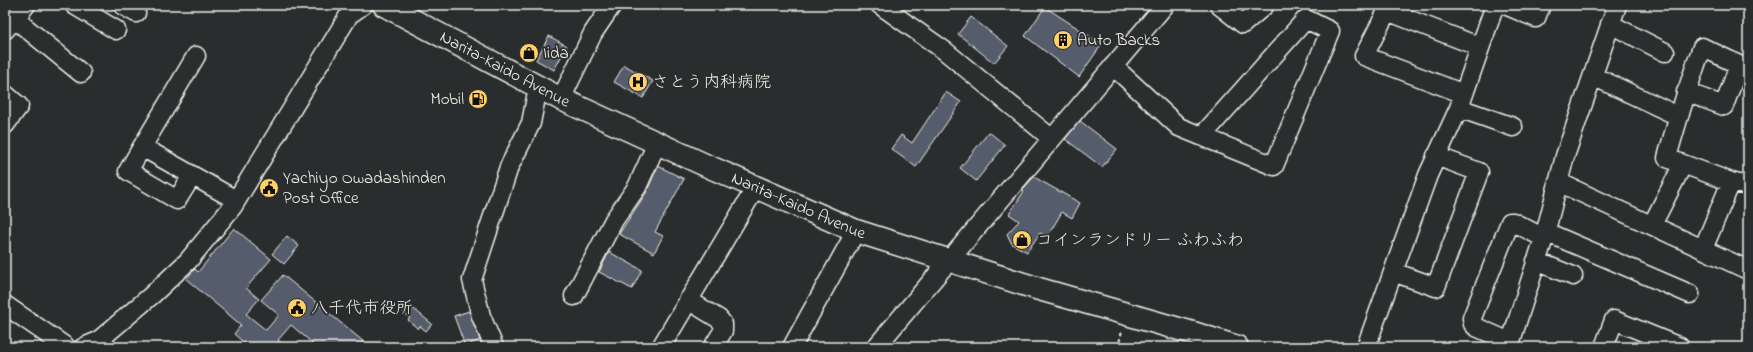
<svg xmlns="http://www.w3.org/2000/svg" width="1753" height="352" font-family="'Indie Flower','Klee One',sans-serif">
  <rect width="100%" height="100%" fill="#2a2d2e"/>
  <filter id="ink" filterUnits="userSpaceOnUse"><feTurbulence type="fractalNoise" baseFrequency=".025" numOctaves="2"/><feDisplacementMap in="SourceGraphic" scale="8" xChannelSelector="R" yChannelSelector="G"/><feConvolveMatrix kernelMatrix="1 2 1 2 8 2 1 2 1" color-interpolation-filters="sRGB"/></filter>
  <g filter="url(#ink)">
    <!-- building -->
    <path fill="#555b6c" stroke="#f4f1e8" d="M1045,7L1102,44L1079,77L1025,36Z
      M971,17L1008,46L994,63L958,34Z
      M549,36L567,46L554,70L536,60Z
      M624,65L653,81L643,98L614,82Z
      M946,92L961,102L916,167L891,149L901,135L912,143Z
      M1080,121L1117,149L1102,167L1065,139Z
      M989,132L1005,145L976,181L960,168Z
      M658,166L684,179L655,232L663,236L654,253L619,234L646,193Z
      M1034,177L1080,203L1072,218L1062,212L1047,237L1040,233L1027,252L1012,244L1007,234L1019,221L1009,214L1024,191L1022,190Z
      M234,228L271,259L246,288L259,299L246,314L266,330L279,315L261,300L283,275L370,347H317L291,325L278,340L286,347H249L234,334L241,325L186,279L195,269L198,272Z
      M287,236L299,246L284,264L272,254Z
      M609,252L642,270L632,289L599,272Z
      M409,305L432,324L426,331L420,326L418,329L408,320L410,318L403,312Z
      M469,311L480,340L465,346L454,316Z"/>
    <g fill="none" stroke-linecap="round" stroke-linejoin="round">
      <!-- minor casing -->
      <g stroke="#f4f1e8" stroke-width="21">
        <path id="minor" d="M74,5L116,30
          M122,5L136,13
          M880,5L945,51L1051,138
          M1219,5L1243,24L1265,5
          M1505,5L1536,18L1541,5
          M15,19L81,73
          M1610,24L1665,52
          M5,30L26,5
          M196,56L142,147L236,200
          M1113,66L1179,127L1274,166L1330,31L1306,19L1202,136
          M1593,76L1678,116
          M1686,92L1724,106L1739,65L1702,47C1689,84 1677,120 1667,158L1731,182L1748,186
          M5,94L19,106L5,125
          M1464,94L1364,56L1387,11L1480,47
          M561,99L593,33L612,5
          M1459,108L1513,127
          M142,147L128,171L177,200L192,176
          M1558,182L1748,270
          M1652,225L1683,164
          M1546,232L1690,294
          M1703,249L1731,182
          M1536,261L1573,276
          M1393,272L1436,287L1479,172L1436,156
          M574,296L614,220L637,187L657,143
          M688,300L719,319L723,324V331L713,347
          M5,305L66,347
          M1510,342L1476,327L1473,324L1472,318L1510,222H1513L1544,238
          M84,347L98,341L152,295L188,261L233,206L349,15L363,5
          M494,347L481,316L472,280L509,167L531,123L538,87
          M661,347L756,187
          M792,347L856,231
          M876,347L1165,5
          M1366,347L1428,175L1459,108L1495,5
          M1509,347L1544,238L1565,156L1617,5
          M1604,347L1614,320L1680,347"/>
      </g>
      <!-- highway casing -->
      <g stroke="#f4f1e8" stroke-width="25">
        <g id="highway">
          <path id="s1" d="M384,5L561,99L703,164L856,231L1039,289L1193,333L1237,347"/>
        </g>
      </g>
      <!-- path -->
      <path stroke="#f4f1e8" stroke-width="2" stroke-dasharray="3 3" stroke-linecap="butt" d="M1118,347L1122,331"/>
      <!-- minor -->
      <use href="#minor" stroke="#2a2d2e" stroke-width="18"/>
      <!-- highway -->
      <use href="#highway" stroke="#2a2d2e" stroke-width="22"/>
    </g>
  </g>
  <!-- icons -->
  <defs>
    <g id="building-disc" transform="scale(1)"><circle r="9.5" fill="#ffd166" stroke="#2a2d2e"/><path d="M-4-6H4V6H1V3H-1V6H-4ZM-2.5-4.3h1.7v1.8h-1.7ZM.8-4.3h1.7v1.8H.8ZM-2.5-1h1.7V.8h-1.7ZM.8-1h1.7V.8H.8Z" fill="#111"/></g>
    <g id="shop-disc" transform="scale(1)"><circle r="9.5" fill="#ffd166" stroke="#2a2d2e"/><path d="M-5-2.5h2.3a2.7 3.5 0 0 1 5.4 0H5L5.5 6h-11ZM-1.5-2.5h3a1.5 2.3 0 0 0-3 0Z" fill="#111"/></g>
    <g id="hospital-disc" transform="scale(1)"><circle r="9.5" fill="#ffd166" stroke="#2a2d2e"/><path d="M-5-5h3v3.5h4V-5h3V5h-3V1.5h-4V5h-3Z" fill="#111"/></g>
    <g id="fuel-disc" transform="scale(1)"><circle r="9.5" fill="#ffd166" stroke="#2a2d2e"/><path d="M-5.5-6h7V0h2V4h1.3V-2.5L3-4.5l.8-.8L6-3V5H2.5V1h-1V6h-7ZM-4.2-4.7v3.2H.2V-4.7Z" fill="#111"/></g>
    <g id="civic-disc" transform="scale(1)"><circle r="9.5" fill="#ffd166" stroke="#2a2d2e"/><path d="M-.6-6.5H3V-4.5H.6V-3L4-1V1h2V6H-6V1h2V-1L-.6-3ZM-1.2 2.5V6h2.4V2.5Z" fill="#111"/></g>
  </defs>
  <g fill-rule="evenodd">
    <use href="#building-disc" x="1063" y="40"/>
    <use href="#shop-disc" x="529" y="53"/>
    <use href="#hospital-disc" x="638" y="82"/>
    <use href="#fuel-disc" x="478" y="99"/>
    <use href="#civic-disc" x="269" y="188"/>
    <use href="#shop-disc" x="1022" y="240"/>
    <use href="#civic-disc" x="297" y="308"/>
  </g>
  <g text-anchor="middle" dominant-baseline="central" stroke-width="3.5" stroke-linejoin="round" paint-order="stroke">
    <!-- poi labels -->
    <g font-size="17" fill="#f4f1e8" stroke="#2a2d2e" text-anchor="start">
      <text x="1077" y="40">Auto Backs</text>
      <text x="543" y="53">Iida</text>
      <text x="652" y="82">さとう内科病院</text>
      <text x="464" y="99" text-anchor="end">Mobil</text>
      <text x="283" y="178">Yachiyo Owadashinden<tspan x="283" dy="20">Post Office</tspan></text>
      <text x="1036" y="240">コインランドリー ふわふわ</text>
      <text x="311" y="308">八千代市役所</text>
    </g>
    <!-- street labels -->
    <g font-size="17" fill="#f4f1e8" stroke="#2a2d2e">
      <text stroke="none"><textPath href="#s1" startOffset="137">Narita-Kaido Avenue</textPath></text>
      <text stroke="none"><textPath href="#s1" startOffset="461">Narita-Kaido Avenue</textPath></text>
    </g>
  </g>
  <!-- margin -->
  <rect width="1753" height="352" fill="none" stroke="#2a2d2e" stroke-width="20"/>
  <rect x="10" y="10" width="1733" height="332" fill="none" stroke="#f4f1e8" stroke-width="1.5" filter="url(#ink)"/>
</svg>
